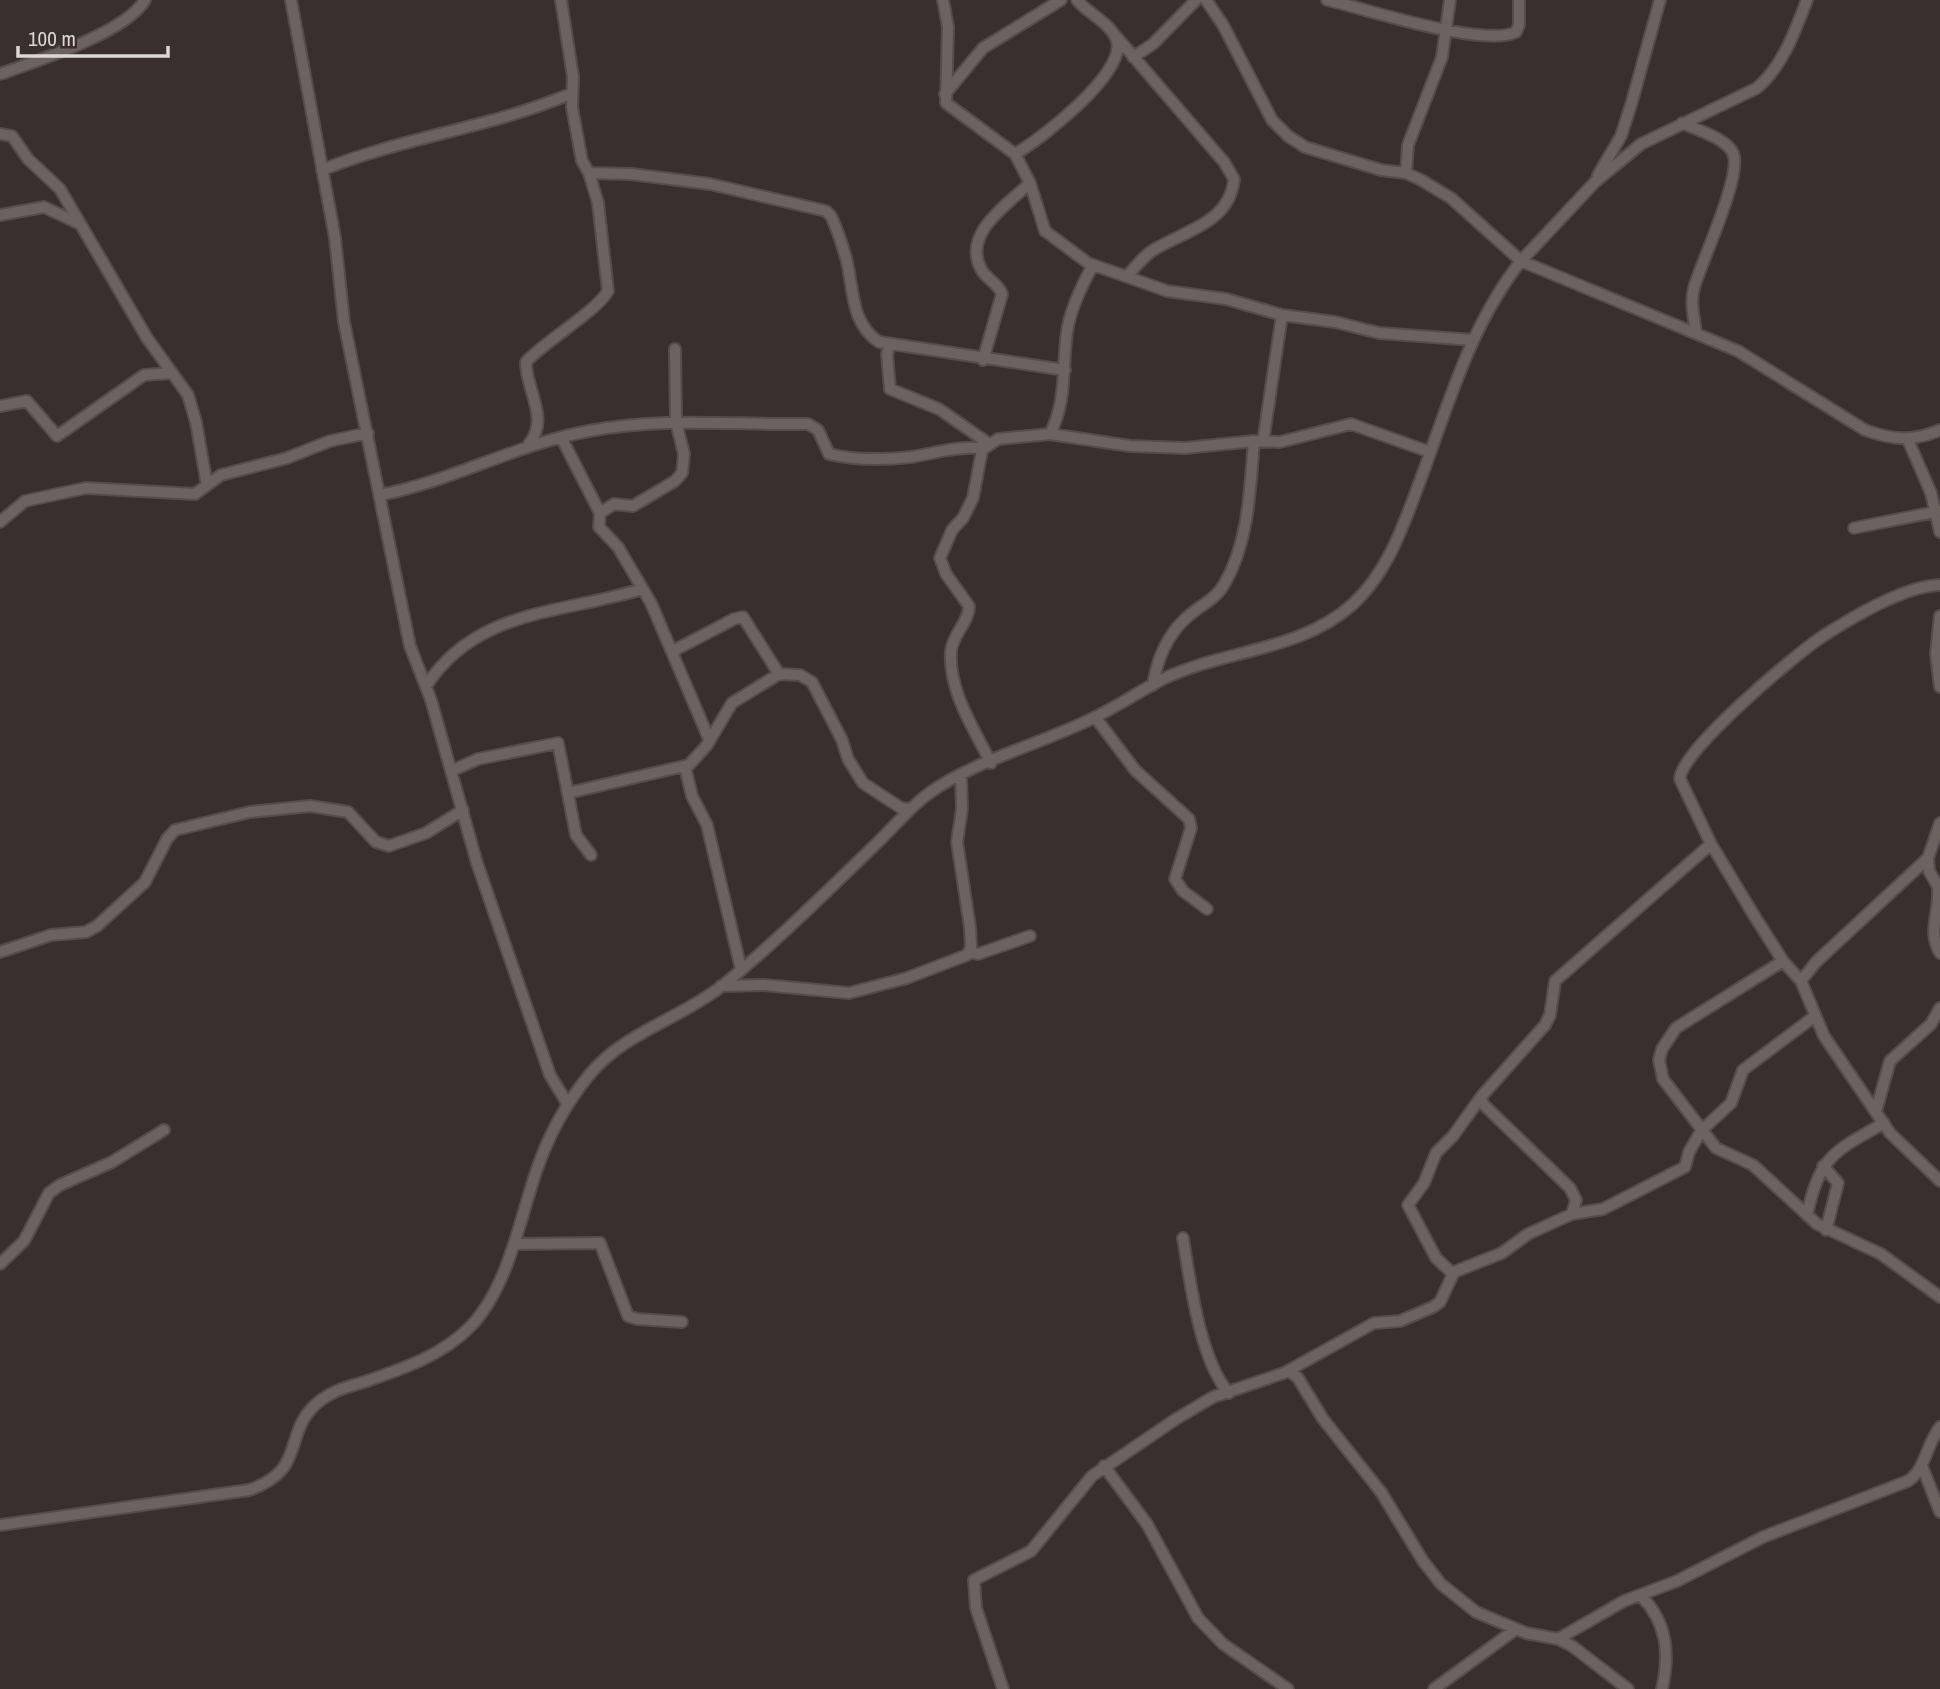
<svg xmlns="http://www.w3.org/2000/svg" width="1940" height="1689" font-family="'Archivo Narrow',sans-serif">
  <rect width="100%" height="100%" fill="#39302e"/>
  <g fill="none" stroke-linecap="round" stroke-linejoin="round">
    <!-- street casing -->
    <g stroke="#554d4b" stroke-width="14">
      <path id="street" d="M291,0L335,238L344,322L410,646L431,700L477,863L550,1075L567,1103
        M561,0L573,77L572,107L582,161L589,173L631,174L710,184L826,211L831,216C837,229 842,244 846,258C854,288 850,323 879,342L1065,370
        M943,0L948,27L946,103L1015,154L1030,183L1045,231L1088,263L1167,291L1226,299L1282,315L1335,322L1379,333L1473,340
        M1206,0L1223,25L1272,120L1288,136L1305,147L1381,170L1406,173L1421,180L1451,198L1521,261L1595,182L1641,144L1757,88C1783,66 1795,31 1807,0
        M1327,0C1367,9 1483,48 1516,32L1519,25V0
        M1114,34L1224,162L1234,179C1230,222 1187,230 1155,249C1144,255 1136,267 1127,276
        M1133,57L1153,44L1196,0
        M0,74C37,61 125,33 145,0
        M945,94L983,48L1061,0
        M1682,123C1697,130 1726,138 1733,153C1743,175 1701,262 1694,288C1690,302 1694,318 1696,332
        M0,134L12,136L28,159L60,189L147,338L188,395L196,422L207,485
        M1015,154C1040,140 1125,74 1117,42C1114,25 1087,13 1077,0
        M322,170C403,137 490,128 570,94
        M1406,173L1408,145L1442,57L1450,0
        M1598,175L1621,136L1631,105L1660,0
        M0,215L44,207L80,224
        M890,345L887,354L890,389L939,409L988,443
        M983,360L1002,294C998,283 986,279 981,269C962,233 1008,204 1030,183
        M0,406L27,401L57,436L144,375L171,373
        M1050,434C1067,401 1062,367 1067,332C1070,309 1082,285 1093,265
        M561,437L600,513L599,527L618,547L651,603L709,739
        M1908,440L1931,493L1940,532
        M1263,442L1282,315
        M529,444C550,418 526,391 526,362C545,341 597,311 608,291L598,203L589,173
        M380,495C452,481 517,444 589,431C662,417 734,425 808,424L818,430L829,454C854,460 885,460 911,457C936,453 957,446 983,448
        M600,513L614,504L633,506L675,481L682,473L684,454L676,422L675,349
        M0,522L25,501L86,488L195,494L221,475L287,458L330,441L368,433
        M1854,528L1940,511
        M1940,585C1904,586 1853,617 1823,636C1796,654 1680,751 1680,779L1711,844L1755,917L1783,961L1801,981L1824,1036L1890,1133L1940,1181
        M1940,616L1936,654L1940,687
        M673,651L734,619L743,617L779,674L800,675L812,682L842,740L848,759L863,783L901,808L910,809
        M1153,685C1157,660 1166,637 1185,619C1198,606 1216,600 1225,583C1249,541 1250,488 1254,441
        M426,686C477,608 562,614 642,589
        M1095,717L1135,770L1189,819L1191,828L1175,879L1183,891L1207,909
        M991,763C974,729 948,690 951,651C953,633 969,623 969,606L946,574L940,558L952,530L963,518L973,498L982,450L998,439L1050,434L1130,446L1185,448L1254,441L1280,442L1351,424L1430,452
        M685,767L692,796L707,825L741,969
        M451,771L478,759L558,743L576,835L591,855
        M568,793L689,765L707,745L732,703L779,674
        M1928,858L1929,871L1940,890
        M1938,888C1940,912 1927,931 1940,953
        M0,952L51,935L86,932L97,926L145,882L167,839L175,830L250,812L310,806L348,812L376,842L389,846L426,833L463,810
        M970,952L978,954L1030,936
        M1783,961L1676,1028L1662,1049L1659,1060L1663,1079L1716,1148L1753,1165L1817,1224L1881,1254L1940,1297
        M1801,981L1816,962L1928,858L1940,823
        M721,986L764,985L849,993L907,978L967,955L971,948L970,927L957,842L962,809L961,775
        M1876,1111L1890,1061L1931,1024L1940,1008
        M1823,1166L1838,1183L1826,1230
        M1572,1214L1603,1209L1685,1167L1689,1152L1701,1131L1731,1103L1743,1070L1815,1016
        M1807,1215C1820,1156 1833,1152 1884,1123
        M1183,1238C1190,1281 1200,1361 1229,1393
        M516,1244L600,1243L628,1316L637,1319L682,1322
        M0,1264L24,1241L49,1193L60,1185L112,1162L164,1130
        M1452,1273L1436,1258L1408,1205L1424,1183L1436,1153L1453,1136L1481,1097
        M1289,1371L1298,1378L1323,1419L1381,1492L1423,1561L1441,1584L1476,1612L1526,1633L1558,1639L1572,1646L1628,1689
        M1104,1466L1147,1524L1198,1618L1223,1644L1288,1689
        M1922,1466L1940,1512
        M0,1525L249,1490C310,1469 280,1431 321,1400C334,1390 348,1387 364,1382C402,1369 442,1356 471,1326C508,1287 519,1222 536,1172C548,1136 566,1103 590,1074C625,1032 680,1019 722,986C775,943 824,894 874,846C892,829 908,809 928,794C971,762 1040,744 1089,720C1115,708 1138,692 1163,679C1225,649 1300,652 1353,604C1388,572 1404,524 1420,481C1448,406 1470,325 1521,261L1738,351L1865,430C1893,440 1913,442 1940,430
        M1641,1596C1667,1622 1670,1653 1662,1689
        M1558,1639L1624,1601L1677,1581L1763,1537L1908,1481C1926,1469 1926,1445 1940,1427
        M1003,1689L976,1608L974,1580L1031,1551L1092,1476L1176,1419L1213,1397L1284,1373L1374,1323L1400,1321L1433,1307L1440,1302L1454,1272L1502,1253L1528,1234L1572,1214L1576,1200L1570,1188L1483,1104L1481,1097L1545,1025L1550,1015L1555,981L1711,844
        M1434,1689L1516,1629"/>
    </g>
    <!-- street -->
    <use href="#street" stroke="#6c6360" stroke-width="10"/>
  </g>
  <!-- scale -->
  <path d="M18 46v10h150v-10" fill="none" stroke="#ddd7d5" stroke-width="3.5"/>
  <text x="28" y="46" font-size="21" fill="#ddd7d5" stroke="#39302e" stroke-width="5" paint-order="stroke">100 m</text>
</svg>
